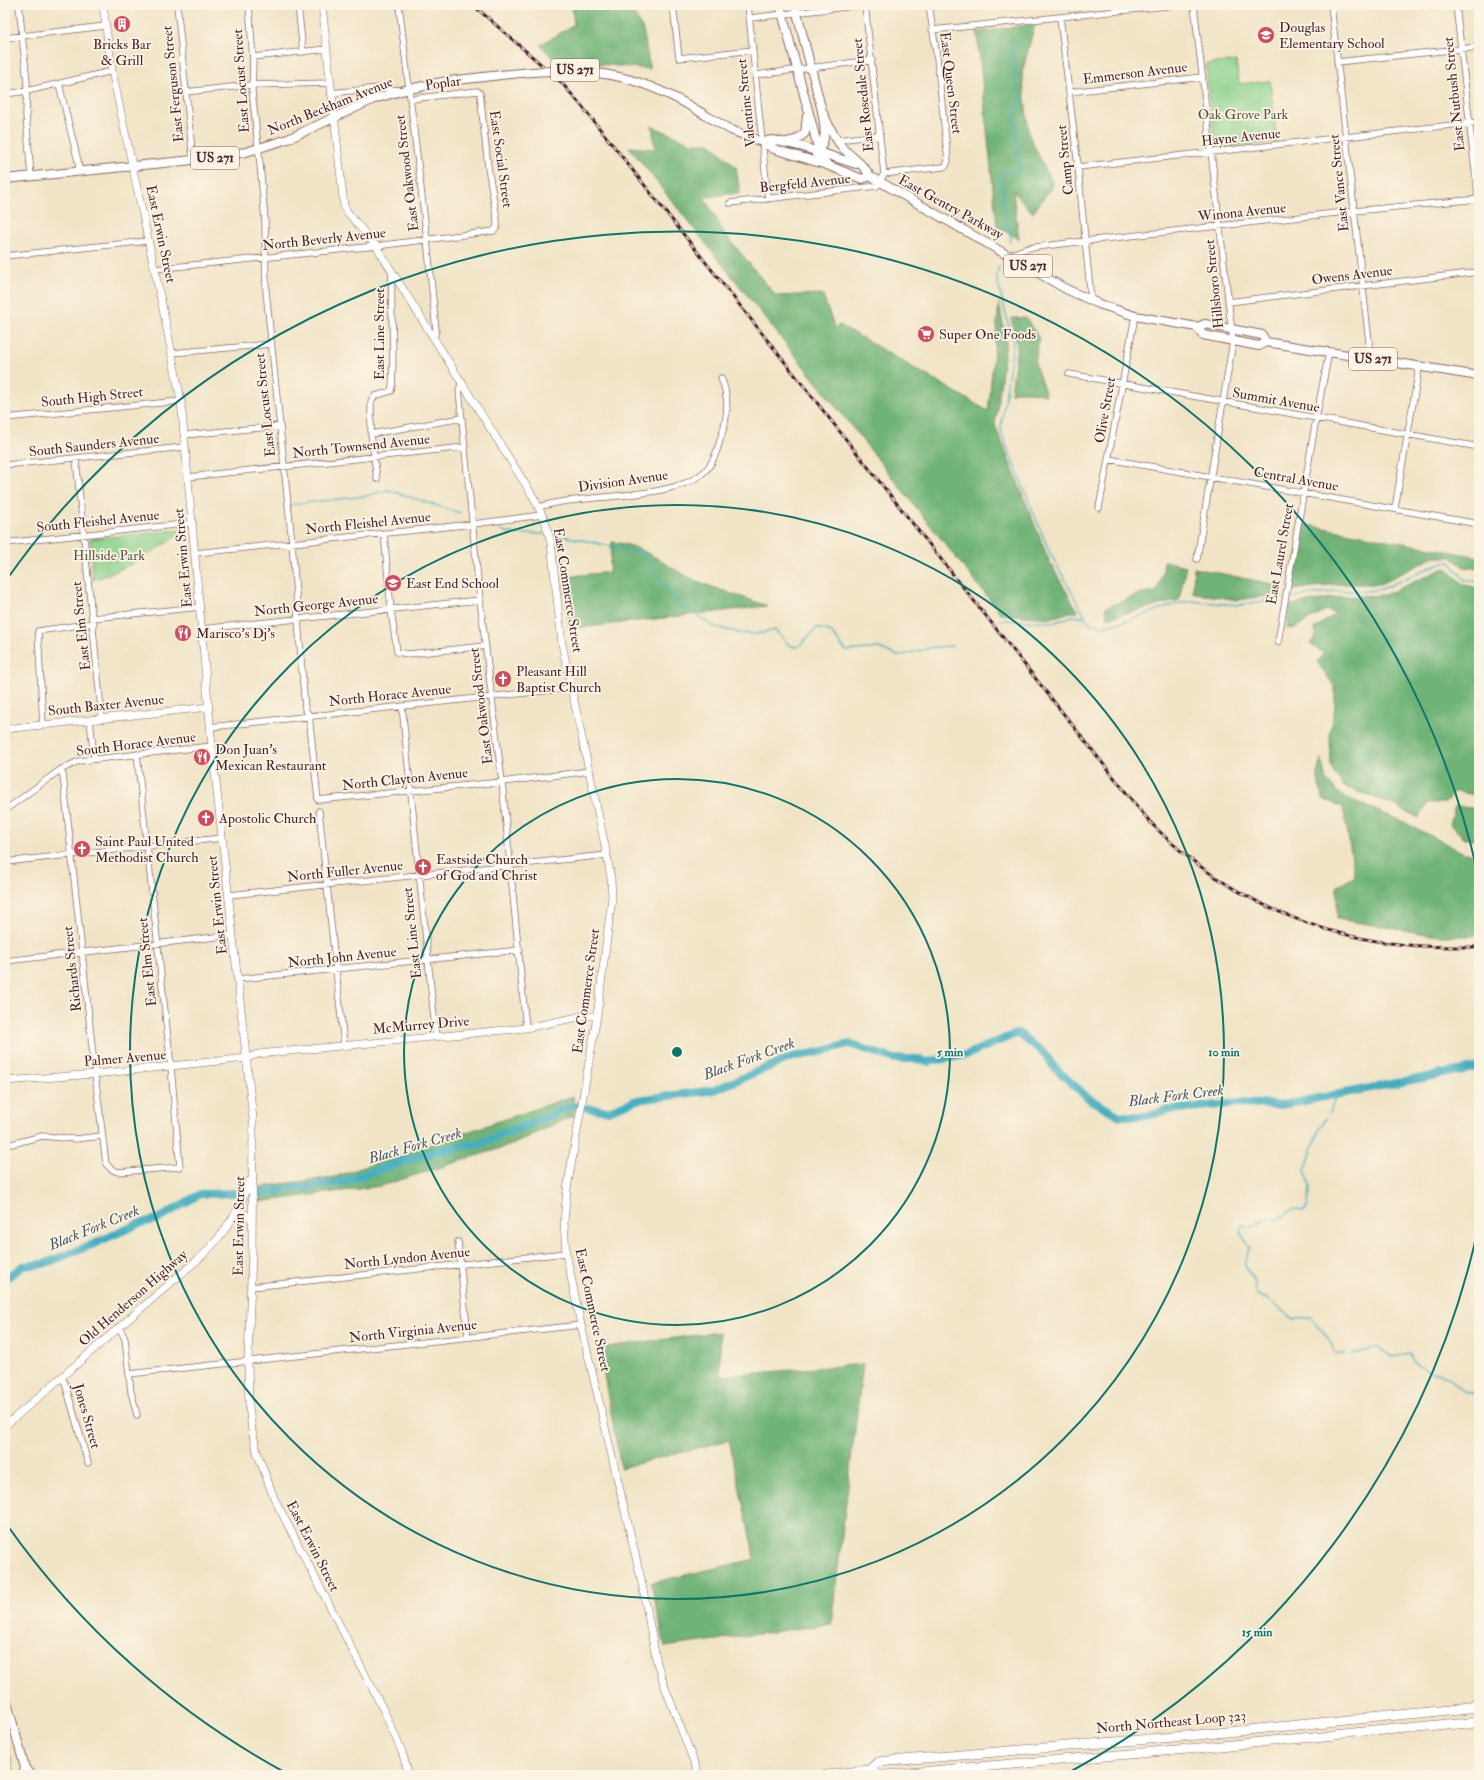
<svg xmlns="http://www.w3.org/2000/svg" width="1484" height="1780" font-family="'IM FELL Double Pica',serif">
  <rect width="100%" height="100%" fill="#fcf5e5"/>
  <filter id="ink" filterUnits="userSpaceOnUse"><feTurbulence type="fractalNoise" baseFrequency=".025" numOctaves="2"/><feDisplacementMap in="SourceGraphic" scale="8" xChannelSelector="R" yChannelSelector="G"/><feConvolveMatrix kernelMatrix="1 2 1 2 8 2 1 2 1" color-interpolation-filters="sRGB"/></filter>
  <filter id="wash" filterUnits="userSpaceOnUse"><feTurbulence type="fractalNoise" baseFrequency=".012" numOctaves="4" result="noise"/><feDisplacementMap in="SourceGraphic" scale="16" xChannelSelector="R" yChannelSelector="G"/><feGaussianBlur stdDeviation="0.9" result="paint"/><feColorMatrix in="noise" values="0 0 0 0 0 0 0 0 0 0 0 0 0 0 0 0 0 1.4 0 .05"/><feComposite in="paint" operator="in"/></filter>
  <g filter="url(#wash)">
    <rect width="100%" height="100%" fill="#f1e4c6"/>
    <!-- green -->
    <path fill="#8ad18b" stroke="#6a785b" d="M1236,61L1239,84L1270,81L1277,142L1215,149L1206,64Z
      M188,529C157,549 128,569 93,580L90,539Z"/>
    <!-- forest -->
    <path fill="#6fb377" stroke="#5c6951" d="M572,5H629L643,30L650,69L555,60L540,45L574,25Z
      M1035,24L1022,73L1029,135L1053,185L1033,213L1013,191L1019,239L997,227L977,32Z
      M652,126L691,143H710L736,167L740,193L704,197L725,234L776,296L822,294L835,328L840,325L988,411L999,303L1006,342L995,425L1049,561L1078,612H1070L1051,618L1001,614L629,147L655,149Z
      M1011,318H1026L1039,338L1035,364L1046,395L1023,391L1011,393L1017,346Z
      M1302,524L1479,557V569L1464,567L1451,557H1434L1380,584H1336L1292,590Z
      M612,542C646,545 665,567 695,580C718,590 743,597 767,606L569,629L564,577L609,572Z
      M1164,561L1186,566L1179,600L1108,618L1105,608L1142,593L1157,591L1163,572Z
      M1194,568L1282,586L1280,594L1238,600L1193,593Z
      M1447,568L1464,585L1479,588V796L1456,791L1445,803H1428L1419,818L1394,805L1343,786L1331,767L1330,734L1335,706V687L1317,662L1324,653L1310,644L1317,635L1314,629L1335,614L1326,610L1293,629L1287,628L1290,605L1339,597L1385,595L1440,570Z
      M1321,758L1326,780L1342,796L1404,822L1464,853L1479,855V936H1439L1337,919V887L1355,876L1343,807L1322,799L1317,774Z
      M1455,806L1479,809V842L1465,838L1450,825Z
      M573,1096L574,1115L514,1144L381,1186L258,1202V1187L335,1177Z
      M720,1332V1376L863,1364L831,1624L665,1647L651,1583L755,1559L729,1440L621,1468L599,1348Z
      M5,1735L15,1775H5Z"/>
    <g fill="none" stroke-linecap="round" stroke-linejoin="round">
      <!-- stream -->
      <path stroke="#42aec0" stroke-width="1.5" d="M1010,242L1011,238L1006,223L1005,209L1001,186L1003,172H1009L1014,175L1019,172L1015,112L1022,101L1015,81L1012,50L1020,42
        M999,267L996,275L1013,343L1001,428L1003,437L1049,551L1087,620L1092,624L1103,626L1123,622L1170,606L1189,601L1239,605L1284,598
        M293,504L366,496L388,490L460,513
        M494,525C507,537 526,533 544,534
        M554,534L642,553L647,557L659,580L676,600L712,626L740,633L757,634L775,630L790,646L798,647L817,628L830,631L846,651L879,648L898,656L934,647L953,646
        M1287,598L1337,591H1365L1382,589L1438,564L1450,562L1465,580L1479,582
        M1001,620L1056,622L1072,616L1085,617
        M1329,1113L1337,1096
        M1326,1118L1319,1128L1305,1171C1312,1186 1311,1194 1306,1209L1302,1211L1293,1209L1279,1219H1266L1252,1227L1242,1225L1240,1232L1250,1247C1239,1271 1247,1263 1254,1282C1255,1285 1254,1290 1255,1294L1269,1300L1293,1319L1311,1318L1327,1336L1336,1354H1345
        M1352,1354L1379,1348L1392,1357L1410,1354C1414,1362 1422,1369 1431,1372C1437,1374 1443,1373 1449,1377C1453,1380 1458,1389 1464,1392C1469,1394 1474,1392 1479,1396"/>
      <!-- river -->
      <path stroke="#42aec0" stroke-width="8" d="M587,1108L608,1111L637,1100L714,1090L792,1057L820,1052L849,1044L895,1059H917L927,1062L966,1055L1018,1033L1045,1054L1053,1066L1088,1098L1120,1116H1148L1168,1110L1241,1103L1277,1105L1288,1104L1479,1067
        M258,1193L339,1183L429,1153L480,1143L549,1116L569,1106H575
        M5,1279L23,1266L43,1264L89,1246L138,1224L158,1219L200,1194L239,1193"/>
    </g>
  </g>
  <g filter="url(#ink)">
    <g fill="none" stroke-linecap="round" stroke-linejoin="round">
      <!-- minor casing -->
      <g stroke="#846461" stroke-width="7">
        <path id="minor" d="M19,5L27,82L26,115L31,176
          M177,5L193,160
          M249,5L253,60L252,91L260,164L265,220L266,291L292,543L305,709L309,715L318,800L502,782L590,771
          M298,5L303,52
          M399,5L427,239L436,330L434,338
          M673,5L679,58L753,50
          M748,5L768,199
          M1194,5L1233,341L1197,559
          M1331,5L1369,342V359
          M1456,5L1479,205
          M1060,17L1078,167L1091,300
          M750,18L863,5
          M932,30L1177,5
          M5,38L105,26
          M253,57L327,49
          M1337,62L1479,47
          M756,75L872,60
          M59,84L78,161L79,171
          M185,92L251,85L330,83
          M1069,92L1203,77
          M331,93L379,88L399,90
          M5,94L27,91L112,71
          M837,140L880,135
          M1078,167L1479,122
          M884,174L943,167L946,166L948,161L937,58L929,5
          M730,203L877,186L884,174L865,5
          M1009,255L1028,248L1085,241L1354,211L1479,199
          M5,256L148,241
          M154,269L376,246L494,231L497,227V220L488,167L480,93L477,91L411,99
          M1228,302L1479,272
          M172,353L271,344
          M1069,374L1479,447
          M462,381L459,390L480,600L502,782L526,1028
          M5,418L181,401
          M371,434L462,418
          M184,435L280,426
          M76,459L102,719
          M1108,459L1479,524
          M5,465L185,447
          M188,477L465,447
          M377,479L371,434V401L375,396L391,391L392,386C395,348 390,310 392,272
          M539,507C581,493 673,501 704,472C714,463 717,450 721,437C728,417 730,398 721,378
          M1099,508L1135,316
          M1395,508L1419,368
          M384,533L391,610L397,652L408,654L486,646
          M5,543L193,523
          M196,553L473,524L542,515
          M93,618L200,607
          M202,629L480,600
          M1278,642L1316,419L1329,352
          M402,706L436,1037
          M90,720L94,759
          M43,725L38,631L94,623
          M211,727L571,688
          M60,770L63,775L95,1074L106,1164L111,1169L118,1172L180,1167L171,1067L137,754
          M5,810L60,770L79,761L212,746
          M319,811L344,1045
          M5,862L222,838
          M229,895L607,855
          M5,961L233,935
          M238,979L520,950
          M12,1144L42,1136L75,1139L102,1136
          M458,1242L468,1337
          M251,1287L566,1253
          M119,1327L125,1339L131,1392L137,1415
          M129,1374L581,1325
          M61,1377L65,1383L88,1463"/>
      </g>
      <!-- tertiary casing -->
      <g stroke="#846461" stroke-width="8">
        <path id="tertiary" d="M322,5L344,206L348,213L376,246L534,498L545,521L551,543L562,644L607,855L611,879L612,898L597,1016L567,1189L564,1222L566,1253L581,1325L641,1579L657,1663L666,1690L699,1775
          M5,729L209,707
          M5,1081L95,1074L247,1058L258,1054L526,1028L583,1016H597"/>
      </g>
      <!-- secondary casing -->
      <g stroke="#846461" stroke-width="8">
        <path id="secondary" d="M103,5L112,71L164,314L181,401L212,746L253,1119L252,1253L248,1360L249,1406L252,1431L258,1455L274,1498L384,1711L402,1752L409,1775
          M234,1216L243,1213L252,1219
          M5,1426L203,1255C224,1234 241,1209 249,1181"/>
      </g>
      <!-- primary casing -->
      <g stroke="#846461" stroke-width="10">
        <path id="primary" d="M780,5L819,151L822,159L827,164
          M795,5L822,111C825,128 828,140 816,154
          M822,111C828,124 833,136 842,147C851,157 864,164 870,176L1066,289L1099,304L1135,316L1197,327L1205,324L1262,335L1266,342
          M705,115L731,130L762,142L774,149L827,165L862,179L870,176
          M762,142L773,140L800,146L856,164
          M787,142L796,140L805,133L807,116
          M5,179L193,160L246,152L288,139L374,99L401,91L437,83
          M1197,327L1203,335L1259,346L1266,342L1479,376
          M5,1695L25,1768L23,1775
          M25,1768L32,1775"/>
      </g>
      <!-- trunk casing -->
      <g stroke="#846461" stroke-width="10">
        <path id="trunk" d="M869,1770L878,1762L1197,1735L1479,1707
          M826,1775L869,1770L878,1775
          M885,1775L1199,1748L1479,1721"/>
      </g>
      <!-- minor -->
      <use href="#minor" stroke="#fff" stroke-width="5.5"/>
      <!-- tertiary -->
      <use href="#tertiary" stroke="#fff" stroke-width="7"/>
      <!-- secondary -->
      <use href="#secondary" stroke="#fff" stroke-width="7"/>
      <!-- primary -->
      <use href="#primary" stroke="#fff" stroke-width="8"/>
      <!-- trunk -->
      <use href="#trunk" stroke="#fff" stroke-width="9"/>
      <!-- rail casing -->
      <g stroke="#4a1f2b" stroke-width="3">
        <path id="rail" d="M473,5L559,80L581,105L1116,780C1130,797 1142,814 1157,829C1216,888 1294,927 1376,941C1410,947 1445,947 1479,947"/>
      </g>
      <!-- rail -->
      <use href="#rail" stroke="#fcf5e5" stroke-width="1.5" stroke-dasharray="4.5" stroke-linecap="butt"/>
      <!-- primary-bridge casing -->
      <g stroke="#846461" stroke-width="10" stroke-linecap="butt">
        <path id="primary-bridge" d="M437,83C458,79 479,78 500,75C583,66 633,69 705,115"/>
      </g>
      <!-- primary-bridge -->
      <use href="#primary-bridge" stroke="#fff" stroke-width="8"/>
    </g>
  </g>
  <!-- distance rings -->
  <g fill="none" stroke="#0f766e" stroke-width="2">
    <circle cx="677" cy="1052" r="273"/>
    <circle cx="677" cy="1052" r="547"/>
    <path d="M1478 1229A820 820 0 0 1 1068 1773M286 1773A820 820 0 0 1 5 1522M5 582A820 820 0 0 1 1478 875"/>
  </g>
  <!-- icons -->
  <defs>
    <g id="building-disc" transform="scale(0.9)"><circle r="9.5" fill="#d1495b" stroke="#fcf5e5"/><path d="M-4-6H4V6H1V3H-1V6H-4ZM-2.5-4.3h1.7v1.8h-1.7ZM.8-4.3h1.7v1.8H.8ZM-2.5-1h1.7V.8h-1.7ZM.8-1h1.7V.8H.8Z" fill="#fff"/></g>
    <g id="school-disc" transform="scale(0.9)"><circle r="9.5" fill="#d1495b" stroke="#fcf5e5"/><path d="M0-5L7-2L0 1L-7-2ZM-4 1L0 2.5L4 1V4Q0 6-4 4Z" fill="#fff"/></g>
    <g id="supermarket-disc" transform="scale(0.9)"><circle r="9.5" fill="#d1495b" stroke="#fcf5e5"/><path d="M-6-5.5h2.5l.6 2H6L4.5 2H-2.5L-4.4-4H-6ZM-1.5 3.2a1.3 1.3 0 1 0 .1 0ZM3 3.2a1.3 1.3 0 1 0 .1 0Z" fill="#fff"/></g>
    <g id="restaurant-disc" transform="scale(0.9)"><circle r="9.5" fill="#d1495b" stroke="#fcf5e5"/><path d="M-5-6h1v4h1v-4h1v4h1v-4h1v5L-1.5 .5V6h-2V.5L-5-1ZM5-6V6H3V1.5H1.5Q1.5-4 5-6Z" fill="#fff"/></g>
    <g id="church-disc" transform="scale(0.9)"><circle r="9.5" fill="#d1495b" stroke="#fcf5e5"/><path d="M-1.2-6h2.4v3.5h3.3v2.4h-3.3V6h-2.4V-.1h-3.3v-2.4h3.3Z" fill="#fff"/></g>
  </defs>
  <g fill-rule="evenodd">
    <use href="#building-disc" x="122" y="24"/>
    <use href="#school-disc" x="1266" y="35"/>
    <use href="#supermarket-disc" x="926" y="334"/>
    <use href="#school-disc" x="393" y="583"/>
    <use href="#restaurant-disc" x="183" y="633"/>
    <use href="#church-disc" x="503" y="679"/>
    <use href="#restaurant-disc" x="202" y="757"/>
    <use href="#church-disc" x="206" y="818"/>
    <use href="#church-disc" x="82" y="849"/>
    <use href="#church-disc" x="423" y="867"/>
  </g>
  <g text-anchor="middle" dominant-baseline="central" stroke-width="3.5" stroke-linejoin="round" paint-order="stroke">
    <!-- shield labels -->
    <g fill="#fcf5e5" stroke="#7f5f63" stroke-width="1">
      <rect x="551" y="59" width="48" height="22" rx="3"/>
      <rect x="191" y="147" width="48" height="22" rx="3"/>
      <rect x="1004" y="255" width="48" height="22" rx="3"/>
      <rect x="1349" y="348" width="48" height="22" rx="3"/>
    </g>
    <g font-size="13" font-weight="bold" fill="#4a1f2b">
      <text x="575" y="70">US 271</text>
      <text x="215" y="158">US 271</text>
      <text x="1028" y="266">US 271</text>
      <text x="1373" y="359">US 271</text>
    </g>
    <!-- poi labels -->
    <g font-size="14" fill="#4a1f2b" stroke="#fcf5e5" text-anchor="start">
      <text x="1279" y="27">Douglas<tspan x="1279" dy="16">Elementary School</tspan></text>
      <text x="122" y="44" text-anchor="middle">Bricks Bar<tspan x="122" dy="16">&amp; Grill</tspan></text>
      <text x="939" y="334">Super One Foods</text>
      <text x="406" y="583">East End School</text>
      <text x="196" y="633">Marisco's Dj's</text>
      <text x="516" y="671">Pleasant Hill<tspan x="516" dy="16">Baptist Church</tspan></text>
      <text x="215" y="749">Don Juan's<tspan x="215" dy="16">Mexican Restaurant</tspan></text>
      <text x="219" y="818">Apostolic Church</text>
      <text x="95" y="841">Saint Paul United<tspan x="95" dy="16">Methodist Church</tspan></text>
      <text x="436" y="859">Eastside Church<tspan x="436" dy="16">of God and Christ</tspan></text>
    </g>
    <!-- street labels -->
    <g font-size="14" fill="#4a1f2b" stroke="#fcf5e5">
      <text transform="translate(1135 73) rotate(-7)">Emmerson Avenue</text>
      <text transform="translate(241 81) rotate(-94)">East Locust Street</text>
      <text transform="translate(443 83) rotate(-8)">Poplar</text>
      <text transform="translate(951 83) rotate(83)">East Queen Street</text>
      <text transform="translate(173 84) rotate(-96)">East Ferguson Street</text>
      <text transform="translate(1454 94) rotate(-96)">East Nutbush Street</text>
      <text transform="translate(863 95) rotate(-96)">East Rosedale Street</text>
      <text transform="translate(746 103) rotate(-96)">Valentine Street</text>
      <text transform="translate(330 106) rotate(-22)">North Beckham Avenue</text>
      <text transform="translate(1241 137) rotate(-6)">Hayne Avenue</text>
      <text transform="translate(501 159) rotate(82)">East Social Street</text>
      <text transform="translate(1065 160) rotate(-96)">Camp Street</text>
      <text transform="translate(407 173) rotate(-97)">East Oakwood Street</text>
      <text transform="translate(805 183) rotate(-6)">Bergfeld Avenue</text>
      <text transform="translate(1339 183) rotate(-96)">East Vance Street</text>
      <text transform="translate(951 207) rotate(29)">East Gentry Parkway</text>
      <text transform="translate(1242 212) rotate(-6)">Winona Avenue</text>
      <text transform="translate(161 234) rotate(78)">East Erwin Street</text>
      <text transform="translate(324 239) rotate(-6)">North Beverly Avenue</text>
      <text transform="translate(1352 275) rotate(-7)">Owens Avenue</text>
      <text transform="translate(1214 284) rotate(-96)">Hillsboro Street</text>
      <text transform="translate(379 334) rotate(-90)">East Line Street</text>
      <text transform="translate(92 397) rotate(-6)">South High Street</text>
      <text transform="translate(1276 400) rotate(10)">Summit Avenue</text>
      <text transform="translate(265 405) rotate(-96)">East Locust Street</text>
      <text transform="translate(1105 410) rotate(-80)">Olive Street</text>
      <text transform="translate(94 445) rotate(-6)">South Saunders Avenue</text>
      <text transform="translate(361 446) rotate(-6)">North Townsend Avenue</text>
      <text transform="translate(1296 479) rotate(10)">Central Avenue</text>
      <text transform="translate(623 481) rotate(-8)">Division Avenue</text>
      <text transform="translate(98 521) rotate(-6)">South Fleishel Avenue</text>
      <text transform="translate(368 523) rotate(-6)">North Fleishel Avenue</text>
      <text transform="translate(1280 554) rotate(-80)">East Laurel Street</text>
      <text transform="translate(183 558) rotate(-95)">East Erwin Street</text>
      <text transform="translate(568 590) rotate(81)">East Commerce Street</text>
      <text transform="translate(316 605) rotate(-6)">North George Avenue</text>
      <text transform="translate(81 626) rotate(-96)">East Elm Street</text>
      <text transform="translate(390 695) rotate(-6)">North Horace Avenue</text>
      <text transform="translate(106 705) rotate(-6)">South Baxter Avenue</text>
      <text transform="translate(481 706) rotate(-97)">East Oakwood Street</text>
      <text transform="translate(136 744) rotate(-7)">South Horace Avenue</text>
      <text transform="translate(405 779) rotate(-6)">North Clayton Avenue</text>
      <text transform="translate(345 871) rotate(-6)">North Fuller Avenue</text>
      <text transform="translate(217 905) rotate(-96)">East Erwin Street</text>
      <text transform="translate(412 933) rotate(-96)">East Line Street</text>
      <text transform="translate(342 957) rotate(-6)">North John Avenue</text>
      <text transform="translate(147 962) rotate(-96)">East Elm Street</text>
      <text transform="translate(72 969) rotate(-96)">Richards Street</text>
      <text transform="translate(586 991) rotate(-82)">East Commerce Street</text>
      <text transform="translate(421 1025) rotate(-5)">McMurrey Drive</text>
      <text transform="translate(125 1058) rotate(-5)">Palmer Avenue</text>
      <text transform="translate(239 1226) rotate(-89)">East Erwin Street</text>
      <text transform="translate(407 1258) rotate(-6)">North Lyndon Avenue</text>
      <text transform="translate(133 1298) rotate(-41)">Old Henderson Highway</text>
      <text transform="translate(593 1310) rotate(78)">East Commerce Street</text>
      <text transform="translate(413 1331) rotate(-6)">North Virginia Avenue</text>
      <text transform="translate(87 1416) rotate(74)">Jones Street</text>
      <text transform="translate(313 1546) rotate(63)">East Erwin Street</text>
      <text transform="translate(1171 1722) rotate(-5)">North Northeast Loop 323</text>
    </g>
    <!-- park labels -->
    <g font-size="14" fill="#5d5448" stroke="#fcf5e5">
      <text x="1243" y="114">Oak Grove Park</text>
      <text x="109" y="555">Hillside Park</text>
    </g>
    <!-- water labels -->
    <g font-size="15" font-style="italic" fill="#475867" stroke="#fcf5e5">
      <text transform="translate(749 1059) rotate(-20)">Black Fork Creek</text>
      <text transform="translate(1176 1096) rotate(-7)">Black Fork Creek</text>
      <text transform="translate(415 1146) rotate(-16)">Black Fork Creek</text>
      <text transform="translate(94 1228) rotate(-22)">Black Fork Creek</text>
    </g>
  </g>
  <circle cx="677" cy="1052" r="6" fill="#0f766e" stroke="#fcf5e5" stroke-width="2"/>
  <g font-size="12" text-anchor="middle" font-weight="bold" fill="#0f766e" stroke="#fcf5e5" stroke-width="3.5" stroke-linejoin="round" paint-order="stroke">
    <text x="950" y="1056">5 min</text>
    <text x="1224" y="1056">10 min</text>
    <text x="1257" y="1636">15 min</text>
  </g>
  <!-- margin -->
  <rect width="1484" height="1780" fill="none" stroke="#fcf5e5" stroke-width="20"/>
</svg>
